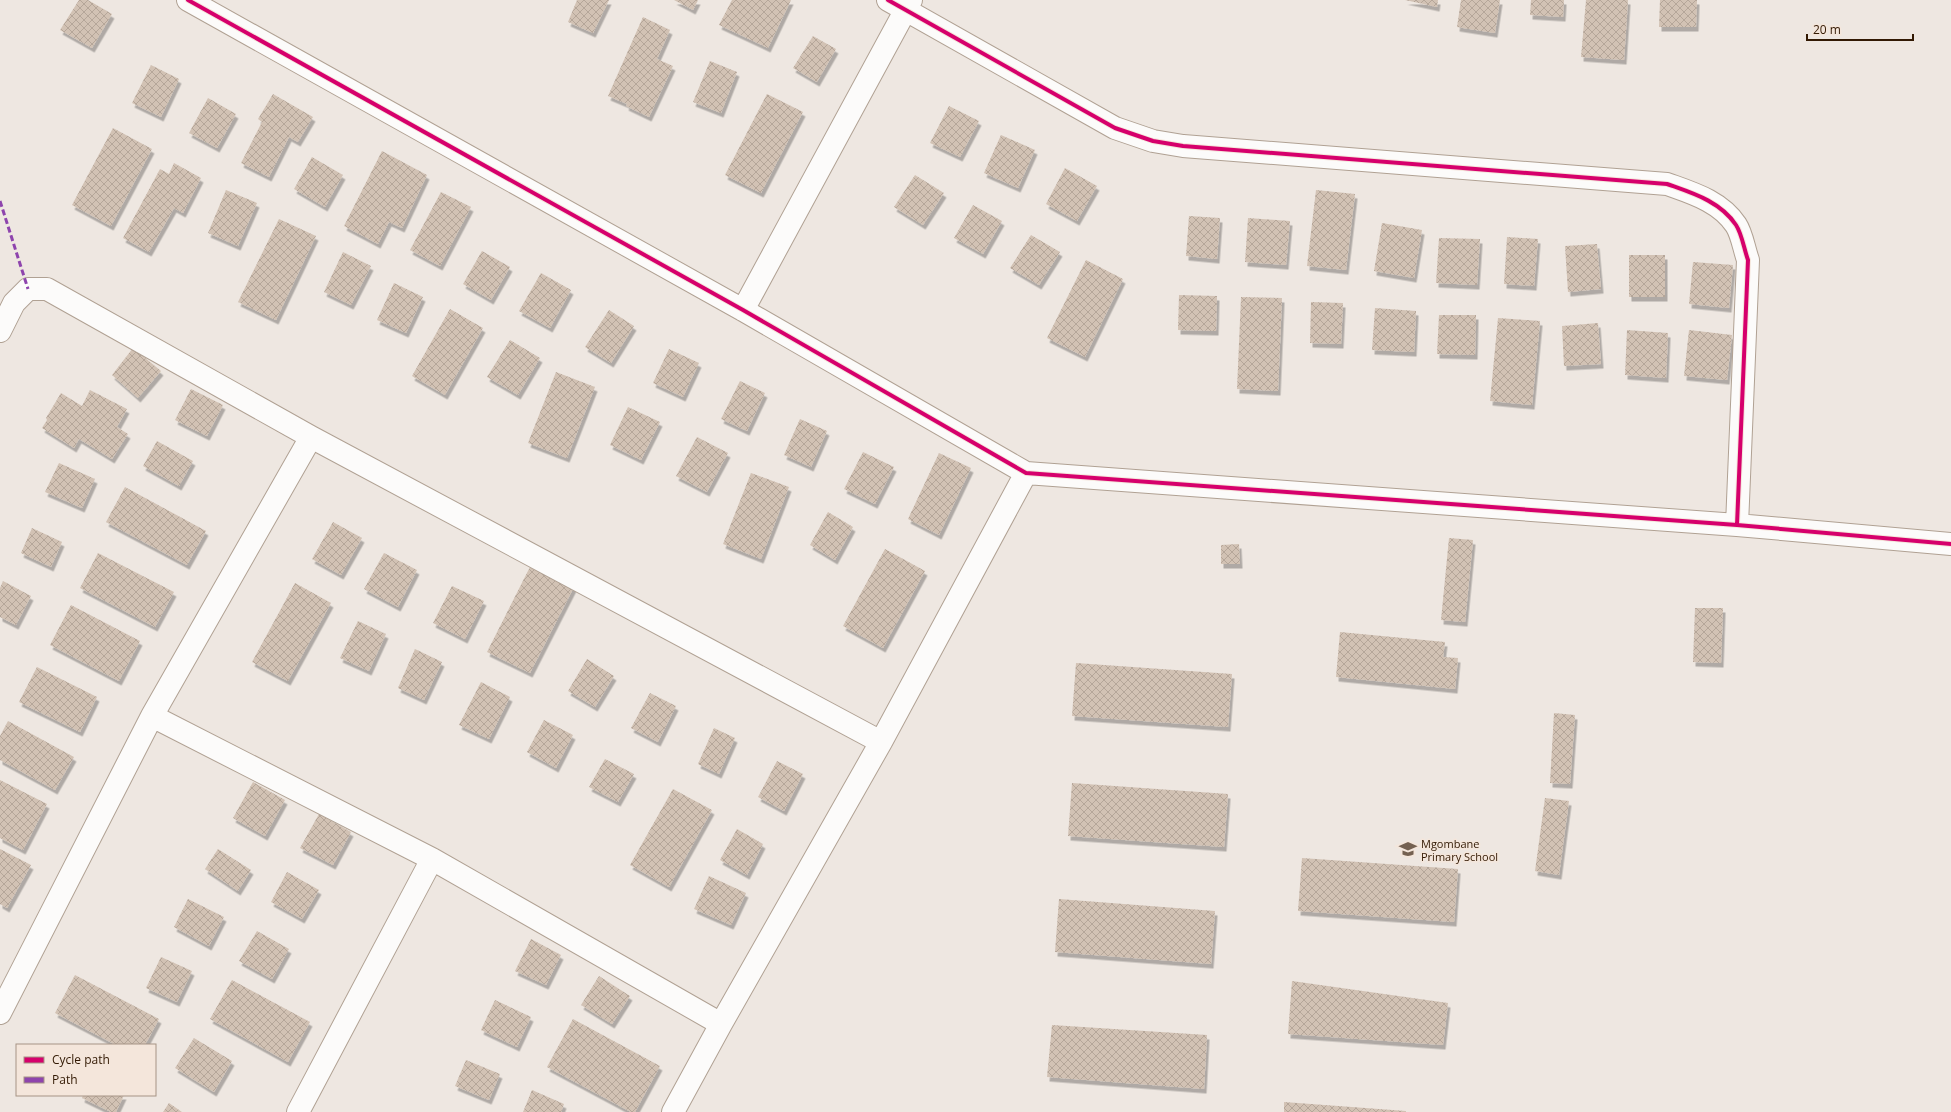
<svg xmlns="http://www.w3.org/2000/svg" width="1951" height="1112" font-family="'Open Sans',sans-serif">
  <defs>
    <pattern id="building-cross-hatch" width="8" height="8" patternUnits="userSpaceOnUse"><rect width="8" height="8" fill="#d2c2b4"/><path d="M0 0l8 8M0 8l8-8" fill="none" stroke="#b5a699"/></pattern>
    <filter id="shadow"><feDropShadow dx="2.5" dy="4.5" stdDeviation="0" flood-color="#0004"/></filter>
  </defs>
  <rect width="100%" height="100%" fill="#eee7e1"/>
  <!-- building -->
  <path fill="url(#building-cross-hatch)" filter="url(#shadow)" d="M79,0H88L112,14L92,48L60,30Z
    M577,0H609L593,33L568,22Z
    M674,0H698L693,10Z
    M732,0H791L768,48L719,25Z
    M1405,0H1438L1437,7Z
    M1461,0H1500L1495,33L1457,27Z
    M1531,0H1564L1563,17L1530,15Z
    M1586,0H1628L1624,60L1581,57Z
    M1660,0H1697L1696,27H1659Z
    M643,17L670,30L657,59L673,66L649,117L626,106L627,104L608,96Z
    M813,36L836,49L817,82L793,68Z
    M710,61L737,72L721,113L693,102Z
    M151,65L179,79L161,117L132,103Z
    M273,94L313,117L298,142L289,137L269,177L241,163L262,122L258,119Z
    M767,94L803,112L761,193L725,175Z
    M208,98L236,114L217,148L189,133Z
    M949,106L979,121L960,157L930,143Z
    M113,128L152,149L111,226L72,205Z
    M1001,135L1035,150L1018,188L984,173Z
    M382,151L427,175L402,228L389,222L378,244L344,226Z
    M312,157L343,175L325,207L294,189Z
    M174,163L201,178L183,213L174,208L149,252L123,238L160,169L169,174Z
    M1065,168L1097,186L1077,221L1046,204Z
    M915,175L944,193L923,225L894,207Z
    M226,190L257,203L238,246L208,233Z
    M1316,190L1355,194L1346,270L1307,266Z
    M441,192L471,207L440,266L410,250Z
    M973,205L1002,221L983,254L954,238Z
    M1189,216L1220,218L1217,259L1186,256Z
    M1248,218L1290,221L1286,265L1245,262Z
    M279,219L316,236L276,320L238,302Z
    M1382,223L1422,230L1414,278L1374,271Z
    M1031,235L1060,252L1039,285L1010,268Z
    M1507,237L1538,239L1534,286L1504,284Z
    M1439,238L1480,239L1477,285L1436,283Z
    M1597,244L1601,289L1568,292L1565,246Z
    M482,251L510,267L491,300L463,284Z
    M343,252L371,266L351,305L324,292Z
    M1629,255H1665V297H1629Z
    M1086,260L1123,279L1085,357L1047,338Z
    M1693,262L1733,265L1729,308L1689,304Z
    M541,273L571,290L550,328L519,311Z
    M394,283L423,297L406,333L377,320Z
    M1179,295L1217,296L1216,331L1178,330Z
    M1241,297L1282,298L1278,391L1237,389Z
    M1311,302L1343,303L1341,344L1310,343Z
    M1375,308L1416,311L1414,352L1372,350Z
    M450,309L483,328L445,395L412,376Z
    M609,310L634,326L611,363L585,347Z
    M1439,315H1476L1475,355L1437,354Z
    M1498,318L1540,321L1532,405L1490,401Z
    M1598,323L1601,364L1564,366L1562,326Z
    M1627,330L1668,333L1666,378L1625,375Z
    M1689,330L1732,335L1727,380L1684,376Z
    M510,340L540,358L518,395L487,377Z
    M133,348L161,371L138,398L112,375Z
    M669,349L699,363L683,397L653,383Z
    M556,372L595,387L567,458L528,443Z
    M740,381L765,393L747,431L721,419Z
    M191,389L223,405L207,436L175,420Z
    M90,390L127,409L117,427L128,434L112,459L79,439L74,448L42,428L47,420L46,418L61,393L82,406Z
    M628,407L660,422L641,460L610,445Z
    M800,419L827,431L811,467L784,455Z
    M697,437L728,453L707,492L676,476Z
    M157,441L193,461L179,486L143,466Z
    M863,452L894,467L875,504L844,489Z
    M939,453L971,468L939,535L908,519Z
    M59,463L95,479L82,508L45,492Z
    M751,473L789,487L761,559L723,544Z
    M125,487L206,531L187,565L106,522Z
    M828,512L853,527L835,560L810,545Z
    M333,522L362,538L341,575L312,559Z
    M32,528L62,542L51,567L21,553Z
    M1449,538L1473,540L1465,622L1441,620Z
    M1239,544L1240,564H1221V545Z
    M885,549L925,571L883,648L843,626Z
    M98,553L174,592L155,627L80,588Z
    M384,553L417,570L398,607L364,589Z
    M533,561L576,583L530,673L487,652Z
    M3,581L31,596L16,625L0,617V588Z
    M295,583L331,603L288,681L252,662Z
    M452,586L484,601L465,639L433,623Z
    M71,605L140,641L119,681L50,645Z
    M1695,608H1723L1721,663L1693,662Z
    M358,621L386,634L369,671L340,658Z
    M1340,632L1445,642L1443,657L1458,658L1455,689L1336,677Z
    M415,649L442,662L424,700L398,688Z
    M587,659L614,676L595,707L568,691Z
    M1076,663L1232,674L1228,727L1072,716Z
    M37,667L97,697L80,732L19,702Z
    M481,682L510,697L489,739L459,725Z
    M650,693L676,706L658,742L631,728Z
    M1554,713L1575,715L1570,784L1550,783Z
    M544,720L573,735L556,768L527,752Z
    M8,721L74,757L55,790L0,760V736Z
    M714,728L735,738L719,774L698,764Z
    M605,759L634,774L618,802L589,787Z
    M777,761L803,774L784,811L758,797Z
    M0,780L47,804L23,850L0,838Z
    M253,782L285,800L265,836L233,818Z
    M1072,783L1228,794L1224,847L1068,836Z
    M673,789L712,810L669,887L630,865Z
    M1545,798L1569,801L1559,875L1535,871Z
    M319,814L351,832L333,865L300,848Z
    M737,829L763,844L747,875L720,860Z
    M0,849L31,865L7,908L0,904Z
    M218,849L251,870L238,891L205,869Z
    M1302,858L1458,869L1454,922L1298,911Z
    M287,872L319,890L302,919L271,902Z
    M709,876L746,893L731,925L694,909Z
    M188,899L224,917L209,946L174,927Z
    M1059,899L1215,911L1211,964L1055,952Z
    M257,931L289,949L272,979L239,961Z
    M531,939L561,955L546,985L515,971Z
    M161,957L192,971L177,1002L146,988Z
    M75,975L159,1019L145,1045H116L55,1013Z
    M599,976L630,996L612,1024L581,1005Z
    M232,980L310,1022L288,1062L210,1019Z
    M1292,981L1448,1003L1443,1045L1288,1034Z
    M495,1000L531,1017L517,1047L481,1030Z
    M573,1019L660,1066L635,1112H631L547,1067Z
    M1052,1025L1207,1035L1204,1089L1047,1077Z
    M194,1038L232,1061L214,1092L175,1068Z
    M466,1060L500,1074L489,1100L455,1086Z
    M532,1090L564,1104L561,1112H523Z
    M83,1095H124L116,1112H111L82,1098Z
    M1284,1102L1406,1111V1112H1284Z
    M169,1103L182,1112H163Z"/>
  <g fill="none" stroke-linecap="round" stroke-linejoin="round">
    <!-- street casing -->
    <g stroke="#b0a193" stroke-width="24">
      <path id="street" d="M188,0L743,310L1026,473L1737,525L1951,544
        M888,0L1115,128L1153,141L1183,146L1667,184C1692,193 1720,201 1736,225C1742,234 1744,249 1748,260L1737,525
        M743,310L911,0
        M0,331L14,303L28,289H47L311,437L881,742
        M152,716L432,859L721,1024
        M0,1013L152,716L311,437
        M298,1112L432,859
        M673,1112L721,1024L881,742L1026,473"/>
    </g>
    <!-- street -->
    <use href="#street" stroke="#fcfbfa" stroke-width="22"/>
    <!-- quiet -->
    <path stroke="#8e44ad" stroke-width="3" stroke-dasharray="6 3" stroke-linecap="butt" d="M0,201L28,289"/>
    <!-- cycleway casing -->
    <g stroke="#f4e6db" stroke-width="6">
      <path id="cycleway" d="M188,0L743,310L1026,473L1737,525L1951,544
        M888,0L1115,128L1153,141L1183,146L1667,184C1692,193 1720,201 1736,225C1742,234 1744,249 1748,260L1737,525"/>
    </g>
    <!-- cycleway -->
    <use href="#cycleway" stroke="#d6006c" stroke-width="4"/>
  </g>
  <!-- icons -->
  <defs>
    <g id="school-bare" transform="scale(1.38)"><path d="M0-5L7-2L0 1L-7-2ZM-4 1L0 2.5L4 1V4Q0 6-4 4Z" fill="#746151" stroke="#f4e6db" stroke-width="2.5" paint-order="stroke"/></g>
  </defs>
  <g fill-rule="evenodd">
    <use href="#school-bare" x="1408" y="849"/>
  </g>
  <g text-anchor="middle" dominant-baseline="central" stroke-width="3" stroke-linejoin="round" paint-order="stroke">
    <!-- poi labels -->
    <g font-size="11" fill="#321903" stroke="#f4e6db" text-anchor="start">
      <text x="1421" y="843">Mgombane<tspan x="1421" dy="13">Primary School</tspan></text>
    </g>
  </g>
  <!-- legend -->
  <rect x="16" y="1044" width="140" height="52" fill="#f4e6db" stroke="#a69485"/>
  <rect x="24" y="1057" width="20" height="6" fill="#d6006c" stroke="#a69485"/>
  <text x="52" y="1064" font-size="12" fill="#321903">Cycle path</text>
  <rect x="24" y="1077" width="20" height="6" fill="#8e44ad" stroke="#a69485"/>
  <text x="52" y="1084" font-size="12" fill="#321903">Path</text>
  <!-- scale -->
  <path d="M1807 34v6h106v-6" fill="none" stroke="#321903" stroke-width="2"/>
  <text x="1813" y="34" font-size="12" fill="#321903" stroke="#f4e6db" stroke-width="3" paint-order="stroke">20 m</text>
</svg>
